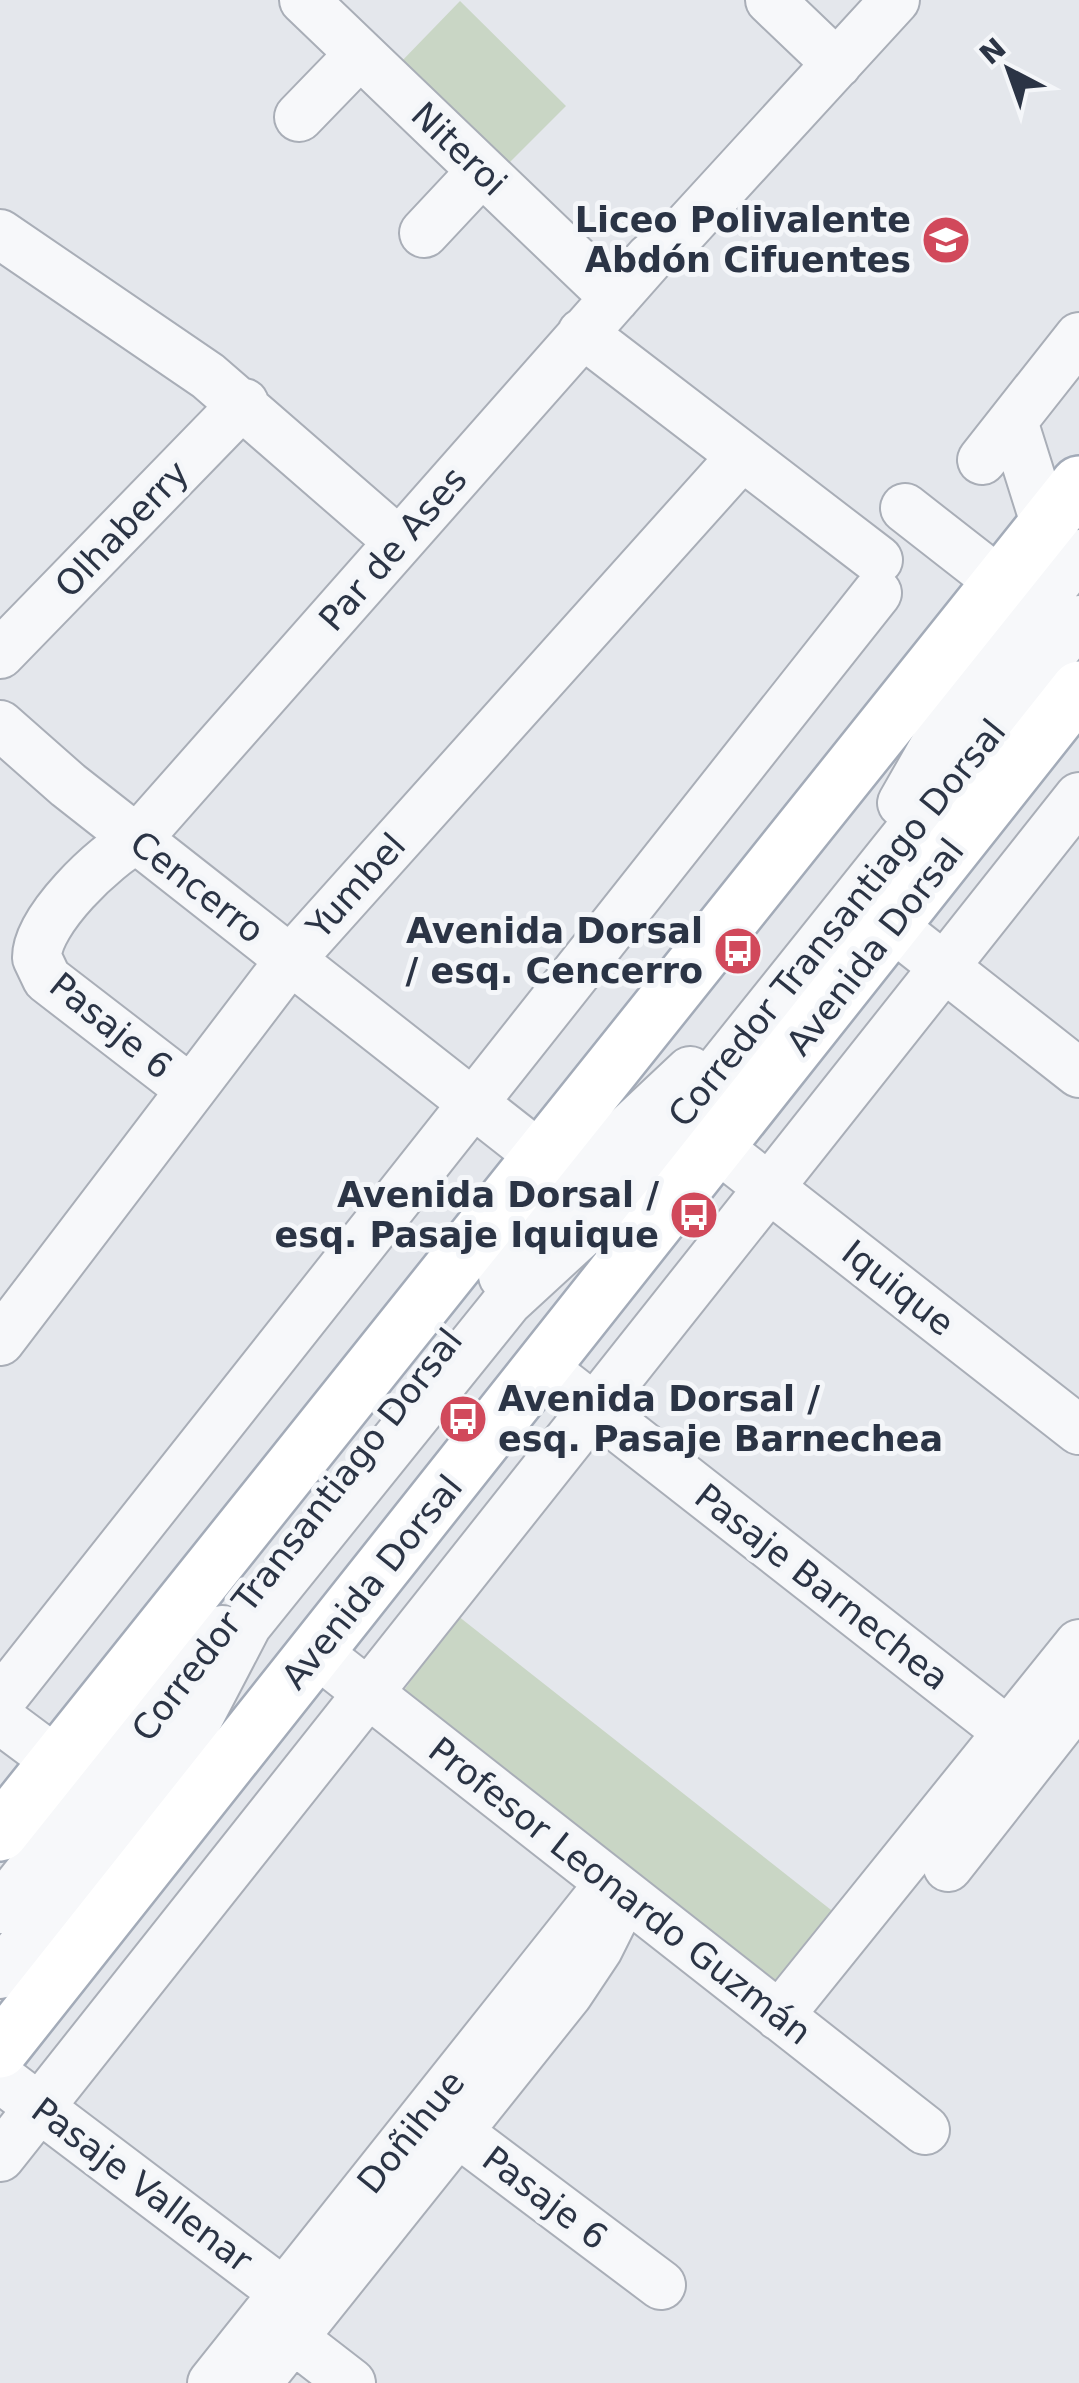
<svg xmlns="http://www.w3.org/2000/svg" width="1079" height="2383" font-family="'DejaVu Sans',sans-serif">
  <rect width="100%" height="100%" fill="#e4e7ec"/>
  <!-- green -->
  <path fill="#c9d6c5" d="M460,1L566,106L503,169L398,65Z
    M458,1616L840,1917L783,1991L402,1693Z"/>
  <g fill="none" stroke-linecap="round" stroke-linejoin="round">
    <!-- minor casing -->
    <g stroke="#a9aeb7" stroke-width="52">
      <path id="minor" d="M304,0L615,298
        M770,0L837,64
        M299,117L360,54
        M424,233L482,171
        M0,234L208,376L399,542
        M582,333L878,560
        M1013,421L1046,526
        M982,460L1079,337
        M905,508L1001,583
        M0,654L244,403
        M0,725L68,785L539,1155
        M902,803L955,710L1079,554
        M892,926L1079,1073
        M191,1090L47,979L37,958C36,921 105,855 137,839L650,258L685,229L895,0
        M717,1147L1079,1430
        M503,1276L591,1164L690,1071
        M0,1341L290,960L742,456
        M543,1368L1008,1732
        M316,1652L925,2130
        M0,1701L877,593
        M0,1719L86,1783
        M948,1867L1079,1700
        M0,1909L222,1630
        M0,1974L189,1736L247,1625L508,1301L606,1211L1079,620
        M779,2016L1079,1644
        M0,2078L283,2292
        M431,2112L661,2285
        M0,2157L1079,797
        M267,2318L351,2383
        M212,2383L610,1883
        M257,2383L568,1994L598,1949L622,1901"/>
    </g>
    <!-- major casing -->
    <g stroke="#a3abb8" stroke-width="60">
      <path id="major" d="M0,1833L1079,484
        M0,2050L1079,689"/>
    </g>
    <!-- minor -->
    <use href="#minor" stroke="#f7f8fa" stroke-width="48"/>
    <!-- major -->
    <use href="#major" stroke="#fff" stroke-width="55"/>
  </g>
  <!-- icons -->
  <defs>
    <g id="school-disc" transform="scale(2.5)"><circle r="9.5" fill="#d1495b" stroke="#f4f6f9"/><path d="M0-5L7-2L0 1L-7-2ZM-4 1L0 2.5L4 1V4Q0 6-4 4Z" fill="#fff"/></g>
    <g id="bus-disc" transform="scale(2.5)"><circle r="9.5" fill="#d1495b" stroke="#f4f6f9"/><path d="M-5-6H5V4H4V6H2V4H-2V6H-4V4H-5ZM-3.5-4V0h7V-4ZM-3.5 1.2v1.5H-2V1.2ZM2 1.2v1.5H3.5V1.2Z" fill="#fff"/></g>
  </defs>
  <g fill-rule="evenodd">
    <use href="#school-disc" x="946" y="240"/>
    <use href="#bus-disc" x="738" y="951"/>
    <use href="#bus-disc" x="694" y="1215"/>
    <use href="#bus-disc" x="463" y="1419"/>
  </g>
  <g text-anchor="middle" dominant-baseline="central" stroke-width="10" stroke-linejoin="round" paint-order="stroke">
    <!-- street labels -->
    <g font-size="35" fill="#2b3445" stroke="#f4f6f9">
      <text transform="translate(459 149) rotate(44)">Niteroi</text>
      <text transform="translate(122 529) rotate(-46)">Olhaberry</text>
      <text transform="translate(393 549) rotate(-49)">Par de Ases</text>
      <text transform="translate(356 886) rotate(-48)">Yumbel</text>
      <text transform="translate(197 887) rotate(38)">Cencerro</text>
      <text transform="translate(837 923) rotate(-51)">Corredor Transantiago Dorsal</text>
      <text transform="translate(875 947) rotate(-52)">Avenida Dorsal</text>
      <text transform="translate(111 1026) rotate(39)">Pasaje 6</text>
      <text transform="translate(898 1288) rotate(38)">Iquique</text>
      <text transform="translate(297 1535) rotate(-52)">Corredor Transantiago Dorsal</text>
      <text transform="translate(372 1582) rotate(-51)">Avenida Dorsal</text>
      <text transform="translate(822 1587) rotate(38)">Pasaje Barnechea</text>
      <text transform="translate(620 1891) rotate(38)">Profesor Leonardo Guzmán</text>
      <text transform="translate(411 2132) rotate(-51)">Doñihue</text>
      <text transform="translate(142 2185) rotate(37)">Pasaje Vallenar</text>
      <text transform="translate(545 2198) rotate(37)">Pasaje 6</text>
    </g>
    <!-- poi labels -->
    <g font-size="35" font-weight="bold" fill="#2b3445" stroke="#f4f6f9" text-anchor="end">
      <text x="911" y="220">Liceo Polivalente<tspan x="911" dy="40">Abdón Cifuentes</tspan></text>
      <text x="703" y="931">Avenida Dorsal<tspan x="703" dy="40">/ esq. Cencerro</tspan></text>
      <text x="659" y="1195">Avenida Dorsal /<tspan x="659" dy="40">esq. Pasaje Iquique</tspan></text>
      <text x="498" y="1399" text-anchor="start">Avenida Dorsal /<tspan x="498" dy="40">esq. Pasaje Barnechea</tspan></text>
    </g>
  </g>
  <!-- north arrow -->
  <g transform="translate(1009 70) rotate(319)" stroke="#f4f6f9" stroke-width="8" paint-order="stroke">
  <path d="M0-8L18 38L0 25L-18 38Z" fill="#2b3445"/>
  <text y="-15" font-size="28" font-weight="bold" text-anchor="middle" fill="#2b3445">N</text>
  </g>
</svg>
